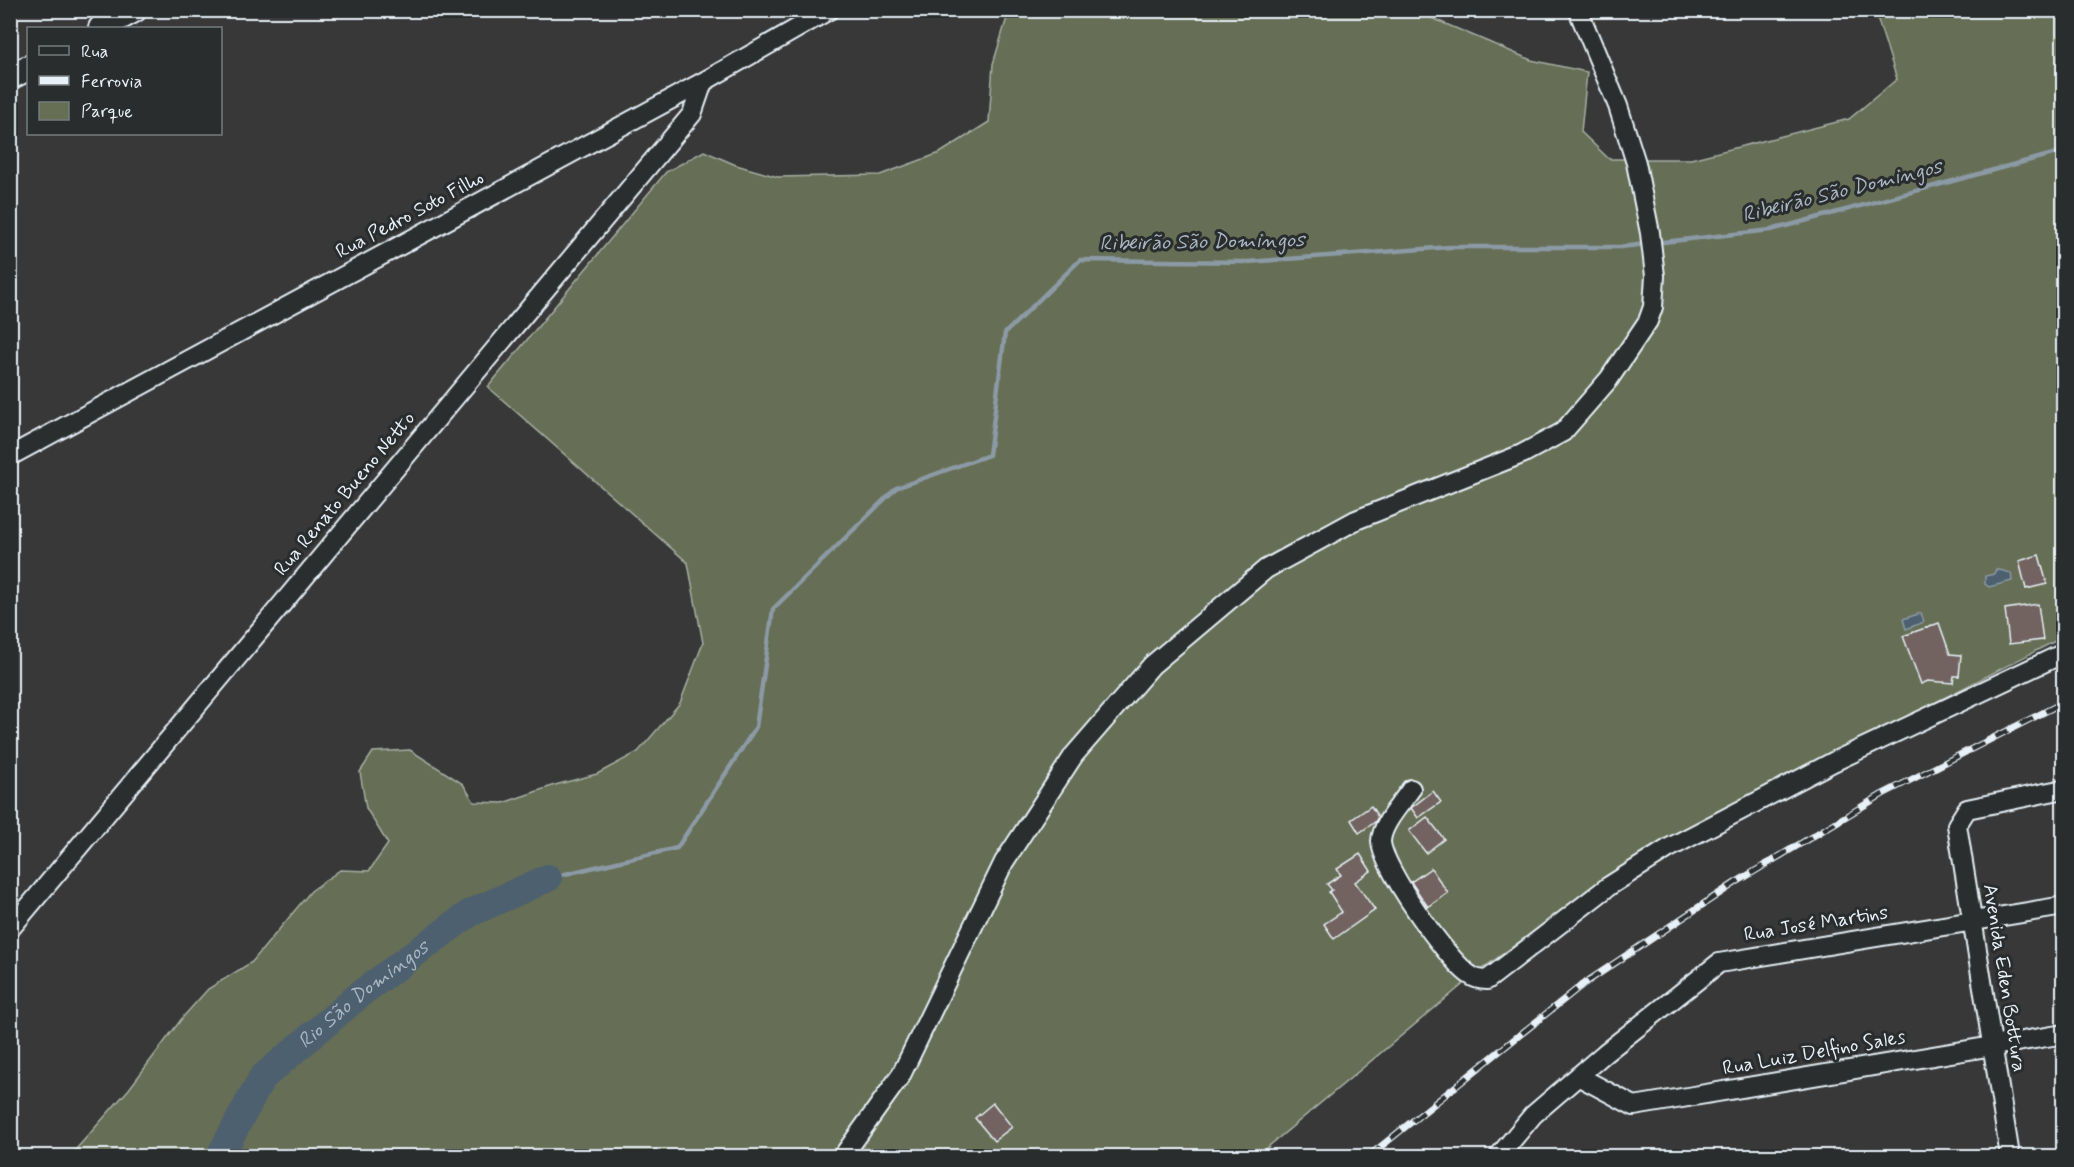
<svg xmlns="http://www.w3.org/2000/svg" width="2074" height="1167" font-family="Mynerve,sans-serif">
  <rect width="100%" height="100%" fill="#383838"/>
  <filter id="ink" filterUnits="userSpaceOnUse"><feTurbulence type="fractalNoise" baseFrequency=".0167" numOctaves="2"/><feDisplacementMap in="SourceGraphic" scale="12" xChannelSelector="R" yChannelSelector="G"/><feConvolveMatrix kernelMatrix="1 2 1 2 8 2 1 2 1" color-interpolation-filters="sRGB"/></filter>
  <g filter="url(#ink)">
    <!-- green -->
    <path fill="#666e54" stroke="#a7b0a6" stroke-width="1.5" d="M1009,11H1415L1531,60L1587,72L1581,132L1609,159H1691L1849,119L1897,79L1875,11H2063V637L1647,850L1479,971L1257,1156H70L129,1089L183,1017L208,989L252,962L311,891L340,870L369,871L388,844L366,808L360,772L373,752L410,750L463,784L474,802L503,803L555,785L597,774L638,752L680,703L703,643L688,563L488,387L666,172L704,151L736,165L778,177L880,175L940,153L989,122L993,64Z"/>
    <!-- water -->
    <path fill="#4e6070" stroke="#8c9aa6" stroke-width="1.5" d="M1996,569L2011,573L2012,581L1989,587L1985,584V576L1994,574Z
      M1921,613L1924,622L1906,629L1903,619Z"/>
    <g fill="none" stroke-linecap="round" stroke-linejoin="round">
      <!-- stream -->
      <path stroke="#8c9aa6" stroke-width="4.5" d="M1654,243L1771,230L2064,151
        M548,878L677,848L756,727L773,609L896,488L989,455L1005,333L1080,260L1247,262L1450,247H1621L1646,244"/>
      <!-- river -->
      <path stroke="#4e6070" stroke-width="28" id="s1" d="M220,1156L262,1078L364,991L470,913L548,878"/>
    </g>
    <!-- building -->
    <path fill="#726461" stroke="#e8f1f8" stroke-width="1.5" d="M2039,555L2047,584L2026,589L2019,561Z
      M2038,604L2043,640L2009,644L2005,609Z
      M1939,623L1950,654L1961,655L1959,676H1954L1953,683L1928,681L1921,684L1903,636Z
      M1433,791L1441,802L1418,818L1411,808Z
      M1371,806L1378,817L1375,822L1359,833L1351,820Z
      M1427,817L1444,839L1426,853L1409,831Z
      M1360,854L1371,871L1355,882L1375,910L1334,939L1324,924L1342,912L1329,892L1332,890L1327,884L1341,875L1337,869Z
      M1431,868L1448,893L1428,907L1411,882Z
      M993,1103L1012,1127L994,1141L975,1118Z"/>
    <g fill="none" stroke-linecap="round" stroke-linejoin="round">
      <!-- minor casing -->
      <g stroke="#e8f1f8" stroke-width="22">
        <path id="minor" d="M10,456L703,82L829,10
          M1411,789C1402,803 1382,823 1381,841C1381,866 1448,961 1470,975C1475,979 1481,980 1487,980L1609,886L1669,848L1833,762L2064,653
          M10,929L692,114L703,82
          M1578,1076L1634,1106L2064,1034
          M843,1156L901,1075L1004,862L1074,755L1152,665L1266,569L1356,520L1522,454L1563,432L1609,379L1648,321L1653,307L1655,276L1650,233L1636,163L1618,106L1578,10
          M1499,1156L1533,1115L1605,1053L1719,963L2064,906
          M2010,1156L1957,825L1967,809L2064,789"/>
      </g>
      <!-- major casing -->
      <g stroke="#e8f1f8" stroke-width="28">
        <path id="major" d="M101,28L134,10
          M10,77L28,68"/>
      </g>
      <!-- minor -->
      <use href="#minor" stroke="#2a2d2e" stroke-width="18"/>
      <!-- major -->
      <use href="#major" stroke="#2a2d2e" stroke-width="24"/>
      <!-- rail casing -->
      <g stroke="#e8f1f8" stroke-width="7">
        <path id="rail" d="M1369,1156L1582,985L1735,883L1883,794L2064,702"/>
      </g>
      <!-- rail -->
      <use href="#rail" stroke="#2a2d2e" stroke-width="4.5" stroke-dasharray="14" stroke-linecap="butt"/>
    </g>
  </g>
  <g text-anchor="middle" dominant-baseline="central" stroke-width="6" stroke-linejoin="round" paint-order="stroke">
    <!-- street labels -->
    <g font-size="20" fill="#e8f1f8" stroke="#2a2d2e">
      <text transform="translate(410 215) rotate(-28)">Rua Pedro Soto Filho</text>
      <text transform="translate(345 494) rotate(-50)">Rua Renato Bueno Netto</text>
      <text transform="translate(1816 924) rotate(-9)">Rua José Martins</text>
      <text transform="translate(2004 978) rotate(81)">Avenida Eden Bottura</text>
      <text transform="translate(1814 1053) rotate(-10)">Rua Luiz Delfino Sales</text>
    </g>
    <!-- water labels -->
    <g font-size="21" font-style="italic" fill="#aab7c2" stroke="#2a2d2e">
      <text transform="translate(1842 191) rotate(-14)">Ribeirão São Domingos</text>
      <text transform="translate(1202 242) rotate(-1)">Ribeirão São Domingos</text>
      <text stroke="none"><textPath href="#s1" startOffset="220">Rio São Domingos</textPath></text>
    </g>
  </g>
  <!-- margin -->
  <rect width="2074" height="1167" fill="none" stroke="#2a2d2e" stroke-width="36"/>
  <rect x="18" y="18" width="2038" height="1131" fill="none" stroke="#e8f1f8" stroke-width="2" filter="url(#ink)"/>
  <!-- legend -->
  <rect x="27" y="27" width="195" height="108" fill="#2a2d2e" stroke="#767b7f" stroke-width="1.5"/>
  <rect x="39" y="46" width="30" height="9" fill="#2a2d2e" stroke="#767b7f" stroke-width="1.5"/>
  <text x="81" y="57" font-size="18" fill="#e8f1f8">Rua</text>
  <rect x="39" y="76" width="30" height="9" fill="#e8f1f8" stroke="#767b7f" stroke-width="1.5"/>
  <text x="81" y="87" font-size="18" fill="#e8f1f8">Ferrovia</text>
  <rect x="39" y="102" width="30" height="18" fill="#666e54" stroke="#767b7f" stroke-width="1.5"/>
  <text x="81" y="117" font-size="18" fill="#e8f1f8">Parque</text>
</svg>
